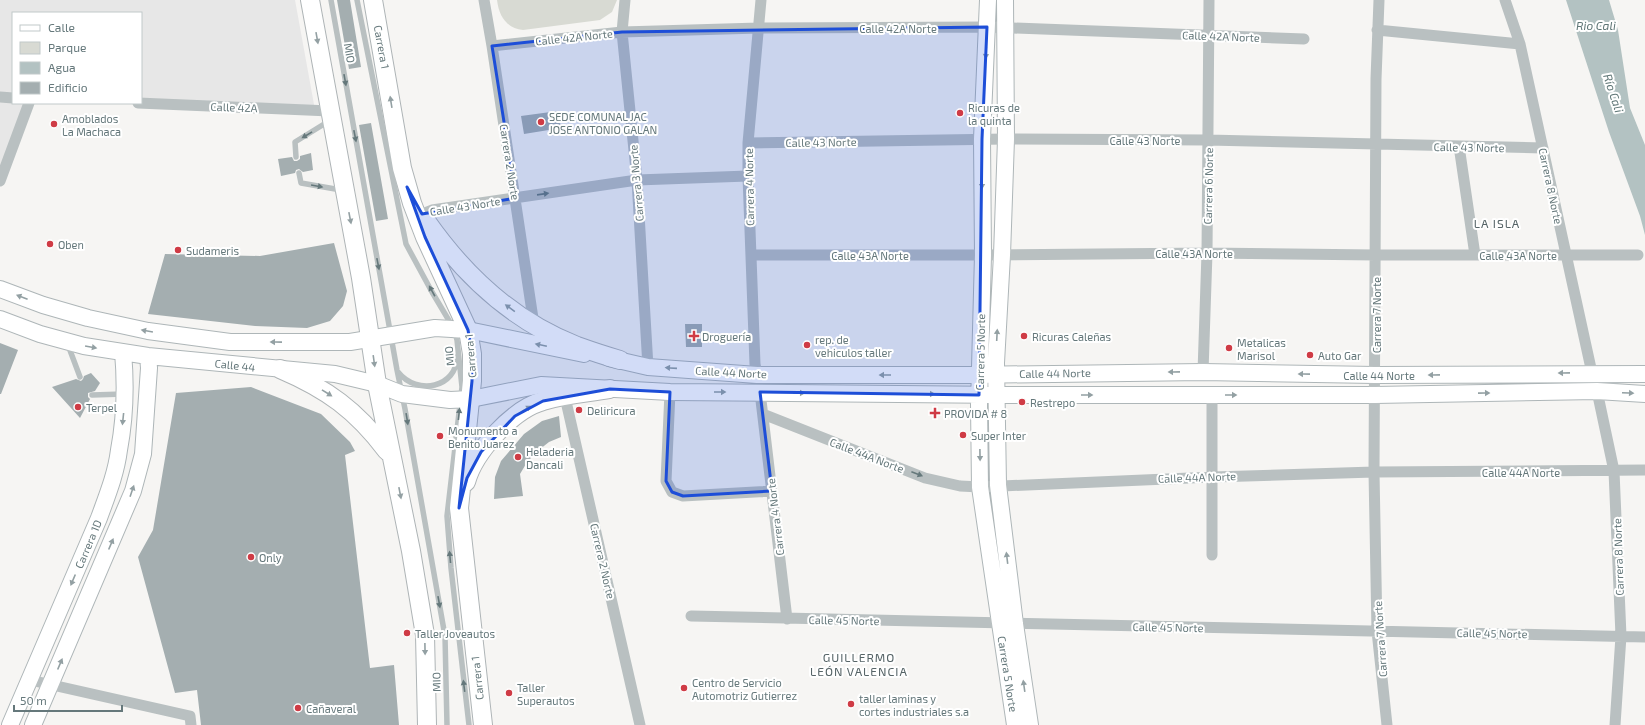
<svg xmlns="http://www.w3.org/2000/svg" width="1645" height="725" font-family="'Exo 2',sans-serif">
  <rect width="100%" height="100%" fill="#f6f5f3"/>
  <!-- built -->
  <path fill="#e7e7e7" d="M0,0H295L315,110L141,103V13H13V103H29L0,181Z"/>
  <!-- green -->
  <path fill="#d8dad3" d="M497,0H617L612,12L600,20L523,30C506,28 499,16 497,0Z"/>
  <!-- water -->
  <path fill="#b3c2c2" d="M1566,0H1609L1618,30L1630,108L1645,145V235L1640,216L1609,132Z"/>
  <!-- building -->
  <path fill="#a4aeb0" d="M337,0H350L361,67L349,69Z
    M558,111L561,128L524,134L521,116Z
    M371,123L388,219L376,221L359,125Z
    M311,153L313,170L303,172L299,169L296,170L295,173L281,176L278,159L292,157L294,161H297L300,159V156Z
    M334,243L347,291L343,306L330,321L307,328L255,326L148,314L165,254L260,256Z
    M685,324H702V347H686Z
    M0,343L18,350L1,394H0Z
    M91,373L100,383L95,391L88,393V397L90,399L80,418L52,387L76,379L81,381L83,379L84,376Z
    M251,387L321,414L350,442L355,451L345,455L370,668L394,665L399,725H201L197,690L175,693L138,557L153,530L176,393Z
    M559,416L561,437L549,442L535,453L526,464L520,474L523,496L494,499L495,477L501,461L524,434L542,421Z"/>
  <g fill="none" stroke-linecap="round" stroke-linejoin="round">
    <!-- secondary casing -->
    <g stroke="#aeb6b8" stroke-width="18">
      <path id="secondary" d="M988,0L982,139L983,255L979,405L980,487L1015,725
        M1005,0L1006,139L1002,255L996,363L998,485L1015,624L1030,725
        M0,289L43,305L88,318L148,331L230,342H350L435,328L468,330L584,354
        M0,319L40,334L84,346L148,356L335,374L377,384L402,394L450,400L471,399L541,385L670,392L1007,395H1375L1597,391L1645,394
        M609,358L648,367L757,375H969L1203,372L1375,375L1645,374
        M10,725L99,518C107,496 116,474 119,450C125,418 126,385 123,352
        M33,725L133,491L143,454L149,368L148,356"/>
    </g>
    <!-- primary casing -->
    <g stroke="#aeb4b6" stroke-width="20">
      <path id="primary" d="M310,0L361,278L377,384L411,551L425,635L427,725
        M373,0L402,168L412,203L425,237L468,330L472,354V381L459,508L483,725
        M427,222C465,276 515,322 577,346C591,351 606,356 620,360
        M280,369C327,389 356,410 387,451
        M466,482C474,452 513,409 543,401C565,394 588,393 610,389"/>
    </g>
    <!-- lane -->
    <path stroke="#b9c0c1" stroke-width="5.5" d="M331,0L397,370L405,409L445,636L447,725
      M357,0L406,244L432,292L454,329L457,340L462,387L447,516L451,568L469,725
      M296,157L295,142L329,121
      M299,173L301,183L341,190
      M68,345L80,377
      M398,372C417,396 457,388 457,356
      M92,395L124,394"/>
    <!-- street -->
    <path stroke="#b9c0c1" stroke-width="11" d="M484,0L492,46L534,325
      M625,0L622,32L637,180L648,367
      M1379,0L1376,79L1374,472L1377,631L1387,725
      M1505,0L1520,44L1592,373
      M1377,30L1520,44
      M492,46L622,32L759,28L987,27L1304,39
      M0,97L13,98
      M138,103L330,111
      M748,143L1006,139L1208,140L1543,148
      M1459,146L1475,255
      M0,181L29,103
      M422,214L432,210L637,180L748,176
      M751,255H983L1207,253L1376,255H1638
      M1203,372L1207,253L1209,0
      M757,375L755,364L748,176V143L761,0
      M1597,391L1614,471L1621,636L1615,725
      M670,392L666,481L672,492L683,496L772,491
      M760,392L787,619
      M565,397L640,725
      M763,414L925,478L960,486L980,487L1213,477L1374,472L1645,470
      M1212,555V395
      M691,616L1645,637
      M30,680L190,716L191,725"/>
    <!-- secondary -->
    <use href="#secondary" stroke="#fff" stroke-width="16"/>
    <!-- primary -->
    <use href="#primary" stroke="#fff" stroke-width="18"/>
  </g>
  <!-- one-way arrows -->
  <defs><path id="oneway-solid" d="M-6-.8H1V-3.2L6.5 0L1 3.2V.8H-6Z"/></defs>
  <g fill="#93a0a3">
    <use href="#oneway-solid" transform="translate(317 38) rotate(80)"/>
    <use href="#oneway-solid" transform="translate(986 53) rotate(93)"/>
    <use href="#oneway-solid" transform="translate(391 102) rotate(-99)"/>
    <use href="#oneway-solid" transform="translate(982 183) rotate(89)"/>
    <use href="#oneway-solid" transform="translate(350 218) rotate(79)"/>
    <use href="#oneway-solid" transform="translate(22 297) rotate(-159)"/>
    <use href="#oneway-solid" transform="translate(510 308) rotate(-144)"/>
    <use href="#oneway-solid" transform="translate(147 331) rotate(-170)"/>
    <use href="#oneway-solid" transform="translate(997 335) rotate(-87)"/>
    <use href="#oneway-solid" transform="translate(276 342) rotate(-179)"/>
    <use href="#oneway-solid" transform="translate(541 345) rotate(-168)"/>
    <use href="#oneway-solid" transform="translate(91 347) rotate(10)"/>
    <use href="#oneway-solid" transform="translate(374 361) rotate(82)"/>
    <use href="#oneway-solid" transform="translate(671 368) rotate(-176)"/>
    <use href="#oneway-solid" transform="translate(1174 372) rotate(179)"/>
    <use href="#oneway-solid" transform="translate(1564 373) rotate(179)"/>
    <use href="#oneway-solid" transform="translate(1304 374) rotate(-179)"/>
    <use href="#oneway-solid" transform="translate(885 375) rotate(-180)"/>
    <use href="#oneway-solid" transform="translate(1434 375) rotate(179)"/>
    <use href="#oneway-solid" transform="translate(720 392)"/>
    <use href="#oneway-solid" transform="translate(327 393) rotate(32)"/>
    <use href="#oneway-solid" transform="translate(799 393) rotate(1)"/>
    <use href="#oneway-solid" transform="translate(1484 393) rotate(-1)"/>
    <use href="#oneway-solid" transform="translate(1628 393) rotate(3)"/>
    <use href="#oneway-solid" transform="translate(929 394) rotate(1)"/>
    <use href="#oneway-solid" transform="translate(1087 395)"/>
    <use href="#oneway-solid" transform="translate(1231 395)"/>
    <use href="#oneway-solid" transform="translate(526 409) rotate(-31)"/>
    <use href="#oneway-solid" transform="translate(123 419) rotate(96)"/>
    <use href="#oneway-solid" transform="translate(980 455) rotate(89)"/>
    <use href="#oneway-solid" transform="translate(132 491) rotate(-71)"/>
    <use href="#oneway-solid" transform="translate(400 493) rotate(79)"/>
    <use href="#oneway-solid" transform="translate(111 544) rotate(-67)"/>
    <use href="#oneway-solid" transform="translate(1007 558) rotate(-97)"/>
    <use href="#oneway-solid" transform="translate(73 580) rotate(113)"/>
    <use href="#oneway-solid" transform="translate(425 649) rotate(89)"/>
    <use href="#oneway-solid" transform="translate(60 664) rotate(-67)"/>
    <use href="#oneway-solid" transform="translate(1024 686) rotate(-98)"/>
  </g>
  <g fill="#65787b">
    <use href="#oneway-solid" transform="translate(345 80) rotate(80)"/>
    <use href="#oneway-solid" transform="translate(307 135) rotate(149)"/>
    <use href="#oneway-solid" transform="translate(355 136) rotate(79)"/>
    <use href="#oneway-solid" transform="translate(317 186) rotate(10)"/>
    <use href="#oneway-solid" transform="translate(543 194) rotate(-8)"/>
    <use href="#oneway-solid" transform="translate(378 264) rotate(79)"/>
    <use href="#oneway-solid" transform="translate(432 291) rotate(-119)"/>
    <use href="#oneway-solid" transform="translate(459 414) rotate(-84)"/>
    <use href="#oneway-solid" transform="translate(407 419) rotate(81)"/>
    <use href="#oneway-solid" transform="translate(917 474) rotate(21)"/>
    <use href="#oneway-solid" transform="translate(450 557) rotate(-95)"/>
    <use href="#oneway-solid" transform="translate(439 602) rotate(80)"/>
    <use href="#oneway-solid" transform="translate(464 686) rotate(-97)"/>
  </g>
  <!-- marked area -->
  <path fill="#1d4ed8" fill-opacity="0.2" stroke="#1d4ed8" stroke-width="3" stroke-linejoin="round" d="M987,27L982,139L979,395L760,392L772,491L683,496L672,492L666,481L670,392L610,389L543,401L515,416L481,452L467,478L459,508L472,381V354L468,330L425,237L407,187L422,214L516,198L492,46L622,32Z"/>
  <!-- markers -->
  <g fill="#cf3b45" stroke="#fff" stroke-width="1.5">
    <circle cx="960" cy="113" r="4"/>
    <circle cx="541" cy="122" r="4"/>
    <circle cx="54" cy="124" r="4"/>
    <circle cx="50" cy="244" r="4"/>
    <circle cx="178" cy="250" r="4"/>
    <path d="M692 330h4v4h4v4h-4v4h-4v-4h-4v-4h4z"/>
    <circle cx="1024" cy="336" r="4"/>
    <circle cx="807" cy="345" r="4"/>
    <circle cx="1229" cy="348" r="4"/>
    <circle cx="1310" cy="355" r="4"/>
    <circle cx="1022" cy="402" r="4"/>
    <circle cx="78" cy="407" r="4"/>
    <circle cx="579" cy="410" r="4"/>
    <path d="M933 407h4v4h4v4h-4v4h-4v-4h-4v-4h4z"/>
    <circle cx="963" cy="435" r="4"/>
    <circle cx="440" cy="436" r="4"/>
    <circle cx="518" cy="457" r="4"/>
    <circle cx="251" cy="557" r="4"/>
    <circle cx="407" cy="633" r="4"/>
    <circle cx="684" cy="688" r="4"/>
    <circle cx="509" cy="693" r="4"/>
    <circle cx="851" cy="704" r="4"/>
    <circle cx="298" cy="708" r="4"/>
  </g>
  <g text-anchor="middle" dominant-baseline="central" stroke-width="4" stroke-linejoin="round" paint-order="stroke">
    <!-- street labels -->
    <g font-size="11" fill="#65787b" stroke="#fff">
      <text x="898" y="28">Calle 42A Norte</text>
      <text transform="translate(1221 36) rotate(2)">Calle 42A Norte</text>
      <text transform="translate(574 37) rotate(-6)">Calle 42A Norte</text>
      <text transform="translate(382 47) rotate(80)">Carrera 1</text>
      <text transform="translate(350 53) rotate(80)">MIO</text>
      <text transform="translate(234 107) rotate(2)">Calle 42A</text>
      <text x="1145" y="140">Calle 43 Norte</text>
      <text transform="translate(821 142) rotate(-1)">Calle 43 Norte</text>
      <text transform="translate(1469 147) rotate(1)">Calle 43 Norte</text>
      <text transform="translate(510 162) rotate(81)">Carrera 2 Norte</text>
      <text transform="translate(636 183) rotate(-95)">Carrera 3 Norte</text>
      <text transform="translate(1208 186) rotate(-89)">Carrera 6 Norte</text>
      <text transform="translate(1551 186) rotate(78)">Carrera 8 Norte</text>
      <text transform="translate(749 187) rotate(-91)">Carrera 4 Norte</text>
      <text transform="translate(465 206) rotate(-9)">Calle 43 Norte</text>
      <text x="1194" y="253">Calle 43A Norte</text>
      <text x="870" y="255">Calle 43A Norte</text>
      <text x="1518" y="255">Calle 43A Norte</text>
      <text transform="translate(1376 315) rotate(-90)">Carrera 7 Norte</text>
      <text transform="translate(980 352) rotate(-89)">Carrera 5 Norte</text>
      <text transform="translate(449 356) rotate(-96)">MIO</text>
      <text transform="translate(470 356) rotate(-95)">Carrera 1</text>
      <text transform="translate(235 365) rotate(6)">Calle 44</text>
      <text transform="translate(731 372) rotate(3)">Calle 44 Norte</text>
      <text transform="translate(1055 373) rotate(-1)">Calle 44 Norte</text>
      <text x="1379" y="375">Calle 44 Norte</text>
      <text transform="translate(867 455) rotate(21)">Calle 44A Norte</text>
      <text x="1521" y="472">Calle 44A Norte</text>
      <text transform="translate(1197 477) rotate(-2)">Calle 44A Norte</text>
      <text transform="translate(775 517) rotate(-97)">Carrera 4 Norte</text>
      <text transform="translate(88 544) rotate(-67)">Carrera 1D</text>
      <text transform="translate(1618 557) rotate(-92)">Carrera 8 Norte</text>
      <text transform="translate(603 561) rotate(77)">Carrera 2 Norte</text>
      <text transform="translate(844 620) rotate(1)">Calle 45 Norte</text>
      <text transform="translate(1168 627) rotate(1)">Calle 45 Norte</text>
      <text transform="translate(1492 633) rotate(1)">Calle 45 Norte</text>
      <text transform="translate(1380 639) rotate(-94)">Carrera 7 Norte</text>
      <text transform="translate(1008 674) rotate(81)">Carrera 5 Norte</text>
      <text transform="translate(477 678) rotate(-96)">Carrera 1</text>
      <text transform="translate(436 682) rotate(-92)">MIO</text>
    </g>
    <!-- poi labels -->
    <g font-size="11" fill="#65787b" stroke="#fff" text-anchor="start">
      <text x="968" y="107">Ricuras de<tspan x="968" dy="13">la quinta</tspan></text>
      <text x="549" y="116">SEDE COMUNAL JAC<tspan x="549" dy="13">JOSE ANTONIO GALAN</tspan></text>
      <text x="62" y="118">Amoblados<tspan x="62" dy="13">La Machaca</tspan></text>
      <text x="58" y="244">Oben</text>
      <text x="186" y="250">Sudameris</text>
      <text x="702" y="336">Droguería</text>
      <text x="1032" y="336">Ricuras Caleñas</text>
      <text x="815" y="339">rep. de<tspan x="815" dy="13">vehiculos taller</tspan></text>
      <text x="1237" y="342">Metalicas<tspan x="1237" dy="13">Marisol</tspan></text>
      <text x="1318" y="355">Auto Gar</text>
      <text x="1030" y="402">Restrepo</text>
      <text x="86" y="407">Terpel</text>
      <text x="587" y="410">Deliricura</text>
      <text x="944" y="413">PROVIDA # 8</text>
      <text x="448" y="430">Monumento a<tspan x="448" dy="13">Benito Juarez</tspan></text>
      <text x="971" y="435">Super Inter</text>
      <text x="526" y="451">Heladeria<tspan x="526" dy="13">Dancali</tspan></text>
      <text x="259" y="557">Only</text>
      <text x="415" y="633">Taller Joveautos</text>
      <text x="692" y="682">Centro de Servicio<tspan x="692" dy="13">Automotriz Gutierrez</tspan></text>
      <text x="517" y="687">Taller<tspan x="517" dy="13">Superautos</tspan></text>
      <text x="859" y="698">taller laminas y<tspan x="859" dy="13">cortes industriales s.a</tspan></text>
      <text x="306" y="708">Cañaveral</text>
    </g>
    <!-- water labels -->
    <g font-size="12" font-style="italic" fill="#5f7676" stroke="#fff">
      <text x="1596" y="25">Rio Cali</text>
      <text transform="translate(1614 93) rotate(72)">Río Cali</text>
    </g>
    <!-- neighbourhood labels -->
    <g font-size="12" letter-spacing="1" fill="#566467" stroke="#fff">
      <text x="1497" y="223">LA ISLA</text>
      <text x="859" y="657">GUILLERMO<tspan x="859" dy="14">LEÓN VALENCIA</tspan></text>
    </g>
  </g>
  <!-- legend -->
  <rect x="12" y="12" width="130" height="92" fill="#ffffff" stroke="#c1c9ca"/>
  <rect x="20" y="25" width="20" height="6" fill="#ffffff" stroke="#c1c9ca"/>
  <text x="48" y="32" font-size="12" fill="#65787b">Calle</text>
  <rect x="20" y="42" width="20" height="12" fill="#d8dad3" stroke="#c1c9ca"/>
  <text x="48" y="52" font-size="12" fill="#65787b">Parque</text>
  <rect x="20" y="62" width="20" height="12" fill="#b3c2c2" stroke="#c1c9ca"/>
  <text x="48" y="72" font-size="12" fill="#65787b">Agua</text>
  <rect x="20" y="82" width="20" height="12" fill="#a4aeb0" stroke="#c1c9ca"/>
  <text x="48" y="92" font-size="12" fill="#65787b">Edificio</text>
  <!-- scale -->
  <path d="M14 705v6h108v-6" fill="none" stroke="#65787b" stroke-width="2"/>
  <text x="20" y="705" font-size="12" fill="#65787b" stroke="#ffffff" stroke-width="3" paint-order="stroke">50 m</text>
</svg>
